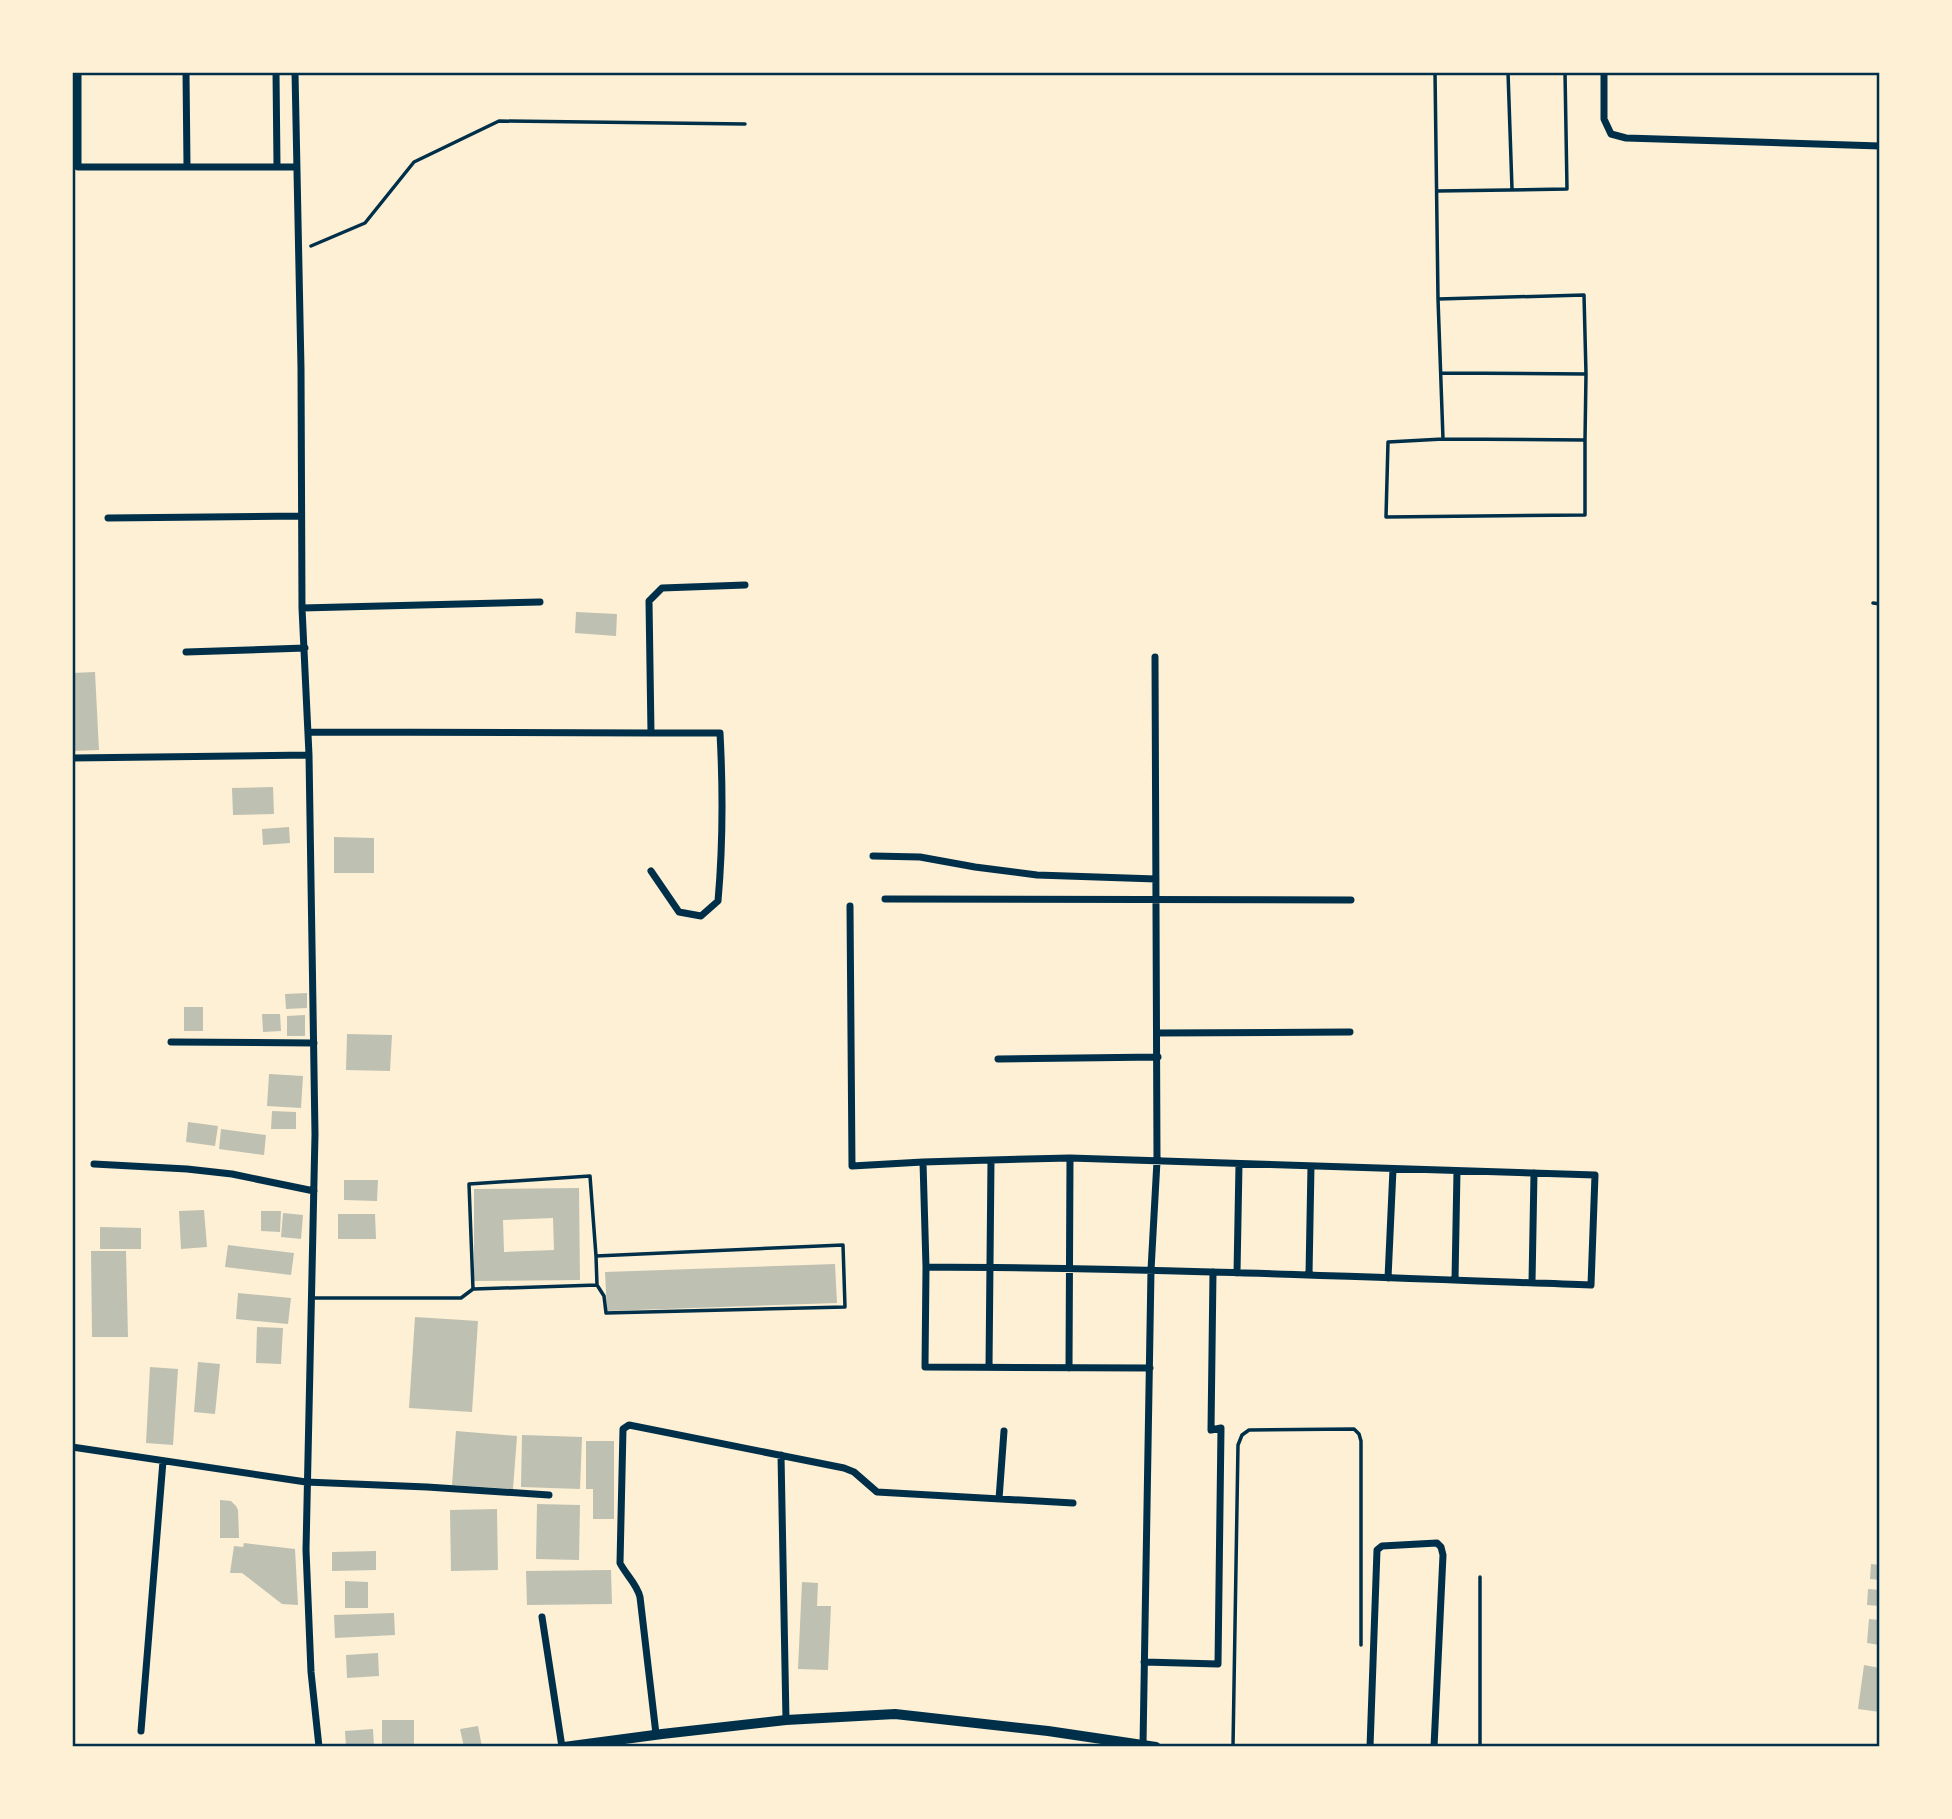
<svg xmlns="http://www.w3.org/2000/svg" width="1952" height="1819" font-family="Karla,sans-serif">
  <rect width="100%" height="100%" fill="#fdf0d5"/>
  <!-- building -->
  <path fill="#bec0b2" fill-rule="evenodd" d="M576,612L617,614L616,636L575,633Z
    M95,672L99,750L72,751V673Z
    M273,787L274,814L233,815L232,788Z
    M289,827L290,843L263,845L262,829Z
    M334,837L374,838V873H334Z
    M307,993V1008L286,1009L285,994Z
    M184,1007H203V1031H184Z
    M262,1014H280L281,1031L263,1032Z
    M305,1015V1036H287V1016Z
    M347,1034L392,1035L390,1071L346,1070Z
    M269,1074L303,1076L301,1108L267,1106Z
    M272,1111L296,1112V1129H271Z
    M188,1122L218,1126L215,1146L186,1142Z
    M221,1129L266,1135L264,1155L219,1149Z
    M344,1180H378L377,1201L344,1200Z
    M579,1188L580,1280L474,1281V1189ZM553,1218L554,1250L504,1252L503,1220Z
    M204,1210L207,1247L181,1249L179,1211Z
    M261,1211H281L280,1232L261,1231Z
    M283,1213L303,1215L301,1239L281,1237Z
    M338,1214H375L376,1239H338Z
    M100,1227L141,1228V1249H100Z
    M228,1245L294,1253L291,1275L225,1267Z
    M91,1251H126L128,1337H92Z
    M835,1264L837,1303L607,1311L605,1272Z
    M238,1293L291,1298L288,1324L236,1319Z
    M415,1317L478,1321L472,1412L409,1408Z
    M257,1327L283,1328L281,1364L256,1363Z
    M198,1362L220,1364L215,1414L194,1412Z
    M150,1367L178,1369L173,1445L146,1443Z
    M456,1431L517,1436L513,1489L452,1485Z
    M522,1435L582,1437L580,1489L521,1487Z
    M586,1441H614V1519H593V1489H586Z
    M220,1500L231,1501L236,1506L238,1510L239,1538H220Z
    M537,1504L580,1505L579,1560L536,1559Z
    M497,1509L498,1570L451,1571L450,1510Z
    M244,1543L295,1549L298,1605L282,1604L242,1573H230L234,1546L243,1547Z
    M376,1551V1570L332,1571V1552Z
    M1871,1564L1880,1565V1580L1870,1579Z
    M611,1570L612,1604L527,1605L526,1571Z
    M345,1581L368,1582V1608H345Z
    M802,1582L818,1583L817,1606H831L828,1670L798,1669Z
    M1868,1589L1880,1590V1606L1867,1605Z
    M394,1613L395,1635L335,1638L334,1615Z
    M1869,1619L1880,1620V1645L1867,1643Z
    M378,1653L379,1676L347,1678L346,1655Z
    M1864,1665L1880,1668V1712L1858,1709Z
    M382,1720H414V1746H382Z
    M478,1726L482,1747H464L460,1729Z
    M373,1729L374,1747H346L345,1731Z"/>
  <g fill="none" stroke-linecap="round" stroke-linejoin="round">
    <!-- path -->
    <path stroke="#003049" stroke-width="3.5" d="M311,246L365,223L414,162L499,121L745,124"/>
    <!-- service -->
    <path stroke="#003049" stroke-width="3.5" d="M1435,72L1438,299L1443,439
      M1508,72L1512,189
      M1437,191L1567,189L1565,72
      M1438,299L1584,295L1586,374L1585,440
      M1441,373L1586,374
      M1443,439L1585,440V515L1386,517L1388,442Z
      M1873,603L1880,604
      M474,1289L597,1285
      M313,1298H461L473,1289L469,1184L590,1176L596,1256L843,1245L845,1307L606,1313L604,1296L597,1285L596,1256
      M1480,1577V1747
      M1233,1747L1238,1445L1242,1435L1249,1430L1354,1429L1359,1434L1361,1441V1645"/>
    <!-- minor -->
    <path stroke="#003049" stroke-width="7" d="M78,72V167H297
      M186,72L187,166
      M276,72L277,166
      M295,72L301,368L302,608L309,755L315,1134L306,1550L311,1672L319,1747
      M1604,72V119L1611,134L1626,138L1880,146
      M108,518L301,516
      M302,608L540,602
      M186,652L305,648
      M308,732L651,733L649,601L662,588L745,585
      M72,758L309,755
      M873,856L920,857L975,867L1037,875L1156,879
      M651,871L679,912L701,916L718,901C723,845 723,789 720,733H651
      M885,899L1351,900
      M850,906L852,1166L923,1162
      M1158,1033L1350,1032
      M171,1042L314,1043
      M998,1059L1158,1057
      M94,1164L187,1169L232,1174L314,1191
      M926,1267L925,1367L1150,1368
      M1237,1273L1239,1164
      M1309,1275L1311,1166
      M1388,1278L1393,1169
      M1455,1280L1457,1171
      M1532,1283L1534,1173
      M989,1367L991,1160L1070,1158L1595,1175L1591,1285C1369,1277 1148,1268 926,1267L923,1162L991,1160
      M1069,1368L1070,1158
      M72,1447L306,1482L427,1487L549,1495
      M781,1455L786,1720
      M999,1499L1004,1431
      M542,1617L562,1747
      M1144,1662L1218,1664L1221,1428L1211,1430L1213,1272
      M141,1731L163,1461
      M656,1734L640,1597C637,1584 626,1575 620,1563L623,1429L629,1425L844,1468L854,1472L877,1492L1073,1503
      M1143,1745L1151,1270L1157,1161L1155,657
      M1370,1747L1377,1550L1382,1546L1437,1543L1441,1547L1443,1555L1434,1747"/>
    <!-- tertiary -->
    <path stroke="#003049" stroke-width="10" d="M564,1747L662,1734L786,1720L895,1714L1048,1731L1156,1747"/>
  </g>
  <!-- border -->
  <rect width="1952" height="1819" fill="none" stroke="#fdf0d5" stroke-width="147"/>
  <rect x="74" y="74" width="1804" height="1671" fill="none" stroke="#003049" stroke-width="2.5"/>
</svg>
